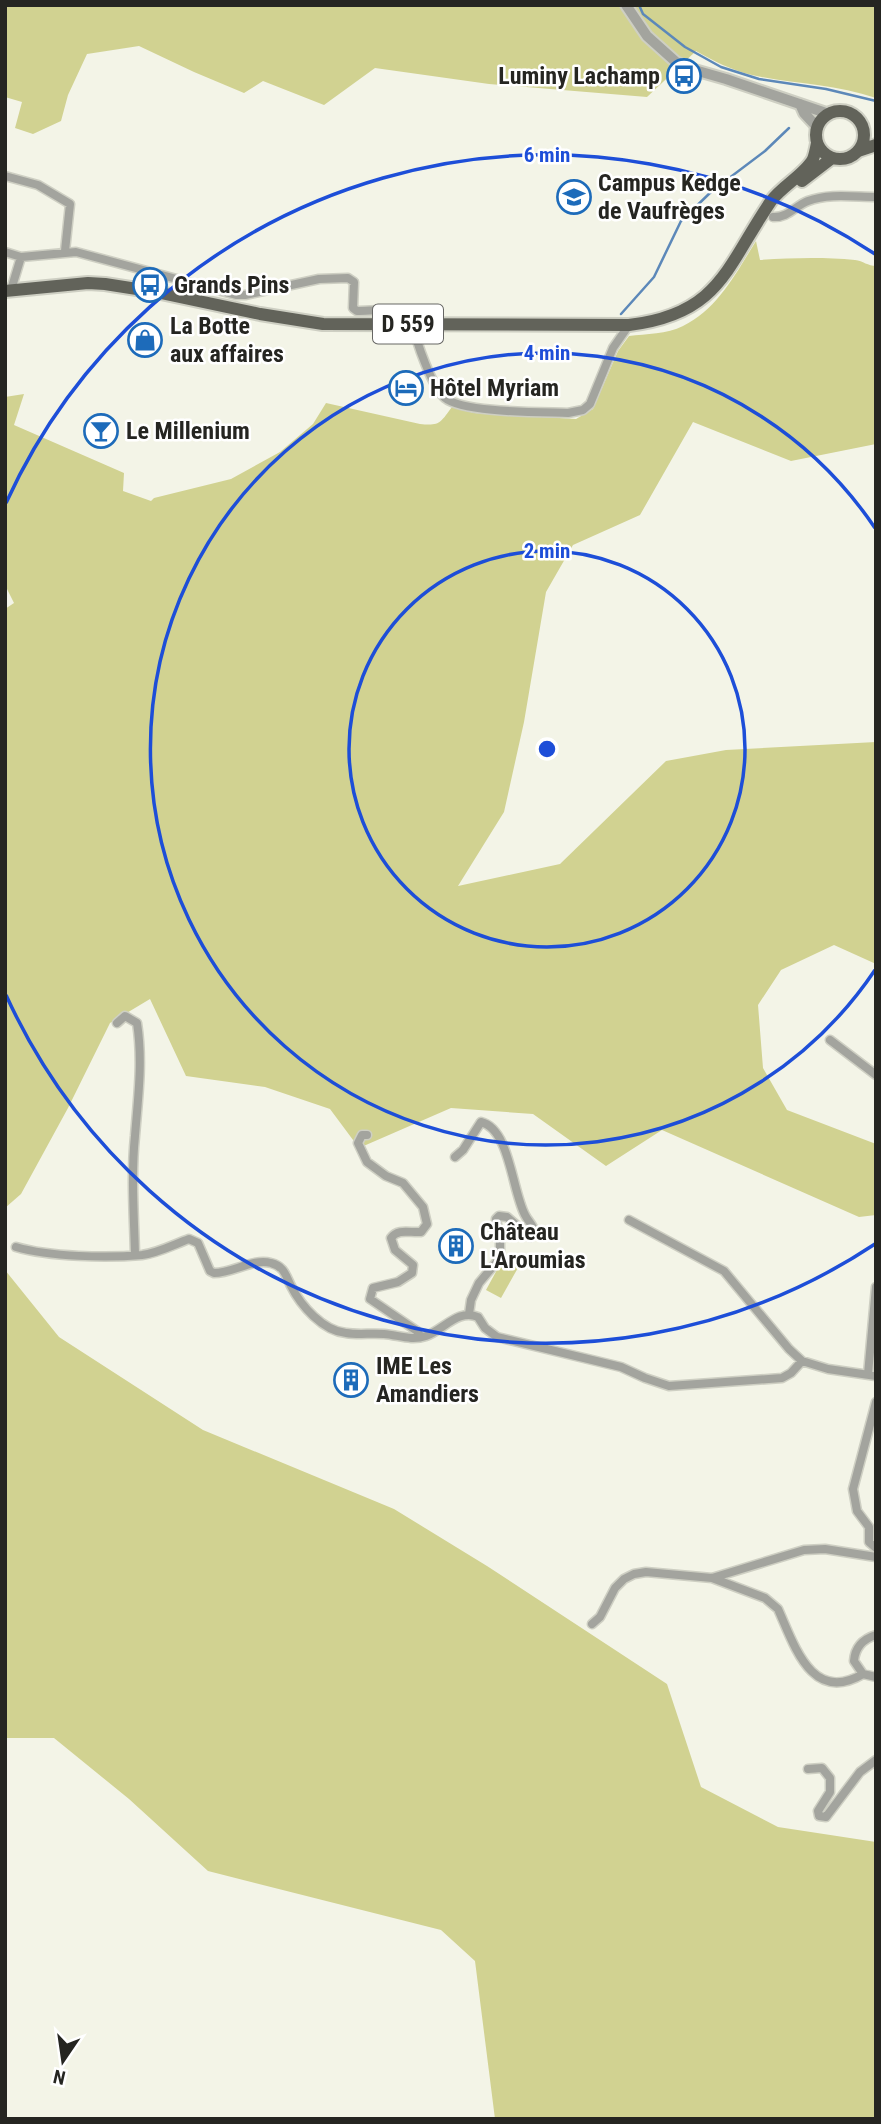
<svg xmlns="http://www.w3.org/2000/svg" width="881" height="2124" font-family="'Roboto Condensed',sans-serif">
  <rect width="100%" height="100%" fill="#f3f4e7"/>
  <!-- green -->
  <path fill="#d1d291" d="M5,5H876V98C835,84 793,84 752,75C731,70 714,61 696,51L647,97L489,84L375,68L324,105L263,81L244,93L194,72L139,46L87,54L68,95L61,121L33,134L15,128L22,102L5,97Z
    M756,241L760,260C791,258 823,257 855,260C863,261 868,266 876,266V444L791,461L693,422L640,515L573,545L546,592L524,722L504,812L458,886L560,864L666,761L726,750L876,742V964L834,945L781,970L758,1005L763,1068L787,1110L876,1144V1215L859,1217L662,1130L606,1166L533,1114L451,1108L359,1148L330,1109L265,1087L186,1076L150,999L110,1023L68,1108L21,1194L5,1208V609L14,603L5,585V397L24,394L14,425L124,473L123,491L151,501L154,498L231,479L280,452L313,424L326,403L420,424C440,426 440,423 452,407L474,413L576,419L593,409L618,351L629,336C646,334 667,334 683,326C718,309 736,273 756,241Z
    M504,1257L519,1266L501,1298L486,1290Z
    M5,1270L59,1337L203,1430L394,1509L487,1566L667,1684L701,1787L778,1827L876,1842V2119H495L475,1961L441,1930L208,1871L129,1799L54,1738H5Z"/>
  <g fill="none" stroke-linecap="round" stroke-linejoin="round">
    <!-- stream -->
    <path stroke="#5c88b9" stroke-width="2.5" d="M639,5L643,14L685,47L721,67L759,79L826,89L876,101
      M621,314L654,277L681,221L712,191L765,151L789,128"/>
    <!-- minor casing -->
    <g stroke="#cecfc3" stroke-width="11">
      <path id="minor" d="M5,176L38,185L70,204L65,251
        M773,217C788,218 795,206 808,201C829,193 854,197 876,197
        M5,252L21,257
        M11,290L21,257L76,252L236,295H245L319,279L348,278L354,282L353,308L357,311C378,311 408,305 421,324
        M413,324C416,342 432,387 445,398C463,413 542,412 568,413L583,410L590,404L613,348L629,325
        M117,1023L125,1016L137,1023C143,1061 138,1098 135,1136C131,1175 134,1215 135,1254
        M830,1040L876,1075
        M367,1135H362L358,1143L367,1162L386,1176L403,1183L423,1207L427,1224L421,1232C410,1233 398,1228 391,1238L395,1250L413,1265L412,1273L398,1282L373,1288L370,1299L417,1331L421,1337
        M455,1157L463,1150L481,1122C510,1129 512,1191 525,1215C529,1223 534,1225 535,1234L530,1237L507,1217L499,1216L496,1219L500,1238V1258L479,1283L471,1300L469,1314
        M629,1220L724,1271L789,1349L802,1361
        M16,1247C50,1257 107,1258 142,1255C158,1253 175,1244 189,1239L198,1243L210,1271L214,1273C233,1273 253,1258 271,1263C284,1266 286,1276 291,1286C301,1306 323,1331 346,1333C358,1335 371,1333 384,1334C398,1335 411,1341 426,1336C443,1330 459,1308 478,1317L485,1328L497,1337L621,1367L645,1378L669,1386L782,1378L791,1373L802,1361L828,1369L876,1376
        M868,1374L876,1287
        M876,1402L853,1489L857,1511L869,1527V1542L876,1548
        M712,1578L765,1598L778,1609C795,1647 812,1704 863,1674
        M592,1624L600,1617L615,1588L624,1579L634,1574L646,1572L712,1578L804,1550L825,1549L876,1557
        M876,1635C863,1639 855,1647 854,1661L863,1674L876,1677
        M808,1769L822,1768L830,1778V1792L818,1811L819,1816L826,1817L860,1772L876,1760"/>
    </g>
    <!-- tertiary casing -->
    <g stroke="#cecfc3" stroke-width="14">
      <path id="tertiary" d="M626,5L647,36L676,62L691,69L726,79L829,114
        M800,104L804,113L817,127"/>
    </g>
    <!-- primary casing -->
    <g stroke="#cecfc3" stroke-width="16">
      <path id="primary" d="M816 135a24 24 0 1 1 48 0a24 24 0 1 1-48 0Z
        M858,151L876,145
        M802,181L832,158
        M5,291L88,283L105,284L156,292L260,314L323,324L629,325C720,314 726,267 771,201C782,186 805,174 813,159C815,154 816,148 817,143"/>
    </g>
    <!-- minor -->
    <use href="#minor" stroke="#a3a49e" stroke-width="8"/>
    <!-- tertiary -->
    <use href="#tertiary" stroke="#a3a49e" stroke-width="10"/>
    <!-- primary -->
    <use href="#primary" stroke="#62635a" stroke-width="12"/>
  </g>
  <!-- distance rings -->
  <g fill="none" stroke="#1d4ed8" stroke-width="3.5">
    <circle cx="547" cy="749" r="198"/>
    <path d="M875 970A396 396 0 1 1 875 528"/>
    <path d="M875 1244A594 594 0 0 1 6 995M6 503A594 594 0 0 1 875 254"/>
  </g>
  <!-- icons -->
  <defs>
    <g id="bus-ring" transform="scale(1.75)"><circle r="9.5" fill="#fff" stroke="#1d6bba" stroke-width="1.5"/><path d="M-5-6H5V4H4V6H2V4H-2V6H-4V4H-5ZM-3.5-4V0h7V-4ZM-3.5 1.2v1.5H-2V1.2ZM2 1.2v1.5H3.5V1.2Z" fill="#1d6bba"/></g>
    <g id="university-ring" transform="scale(1.75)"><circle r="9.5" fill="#fff" stroke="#1d6bba" stroke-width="1.5"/><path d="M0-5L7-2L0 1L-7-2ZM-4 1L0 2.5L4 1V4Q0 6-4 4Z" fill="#1d6bba"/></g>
    <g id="shop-ring" transform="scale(1.75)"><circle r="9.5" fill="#fff" stroke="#1d6bba" stroke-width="1.5"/><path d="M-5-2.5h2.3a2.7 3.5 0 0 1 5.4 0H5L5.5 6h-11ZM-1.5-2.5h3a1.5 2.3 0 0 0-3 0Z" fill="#1d6bba"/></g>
    <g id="hotel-ring" transform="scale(1.75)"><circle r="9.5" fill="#fff" stroke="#1d6bba" stroke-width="1.5"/><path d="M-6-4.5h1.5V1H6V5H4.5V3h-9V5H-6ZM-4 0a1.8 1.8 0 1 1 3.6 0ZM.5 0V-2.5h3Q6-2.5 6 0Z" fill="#1d6bba"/></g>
    <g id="bar-ring" transform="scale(1.75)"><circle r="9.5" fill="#fff" stroke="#1d6bba" stroke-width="1.5"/><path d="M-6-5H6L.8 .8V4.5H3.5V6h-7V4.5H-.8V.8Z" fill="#1d6bba"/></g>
    <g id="building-ring" transform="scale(1.75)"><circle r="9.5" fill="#fff" stroke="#1d6bba" stroke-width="1.5"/><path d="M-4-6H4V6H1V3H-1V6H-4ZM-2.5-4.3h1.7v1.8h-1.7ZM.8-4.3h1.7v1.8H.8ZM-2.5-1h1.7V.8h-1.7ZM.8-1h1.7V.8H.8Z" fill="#1d6bba"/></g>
  </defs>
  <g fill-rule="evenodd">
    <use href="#bus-ring" x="684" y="76"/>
    <use href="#university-ring" x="574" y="197"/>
    <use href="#bus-ring" x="150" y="285"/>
    <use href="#shop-ring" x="145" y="340"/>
    <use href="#hotel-ring" x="406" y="388"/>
    <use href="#bar-ring" x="101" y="431"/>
    <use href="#building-ring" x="456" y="1246"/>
    <use href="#building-ring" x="351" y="1380"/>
  </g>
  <g text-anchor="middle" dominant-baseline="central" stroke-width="5" stroke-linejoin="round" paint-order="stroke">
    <!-- shield labels -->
    <rect fill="#fff" stroke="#666664" stroke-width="2" x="373" y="304.5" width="70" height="39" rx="5"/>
    <g font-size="23" font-weight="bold" fill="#252521">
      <text x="408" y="324">D 559</text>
    </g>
    <!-- poi labels -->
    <g font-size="24" font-weight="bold" fill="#252521" stroke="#fff" text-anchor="start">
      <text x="660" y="76" text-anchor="end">Luminy Lachamp</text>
      <text x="598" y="183">Campus Kedge<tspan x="598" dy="28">de Vaufrèges</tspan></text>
      <text x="174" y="285">Grands Pins</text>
      <text x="170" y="326">La Botte<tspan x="170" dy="28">aux affaires</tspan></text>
      <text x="430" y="388">Hôtel Myriam</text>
      <text x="126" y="431">Le Millenium</text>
      <text x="480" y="1232">Château<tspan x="480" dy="28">L'Aroumias</tspan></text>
      <text x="376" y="1366">IME Les<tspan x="376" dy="28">Amandiers</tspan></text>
    </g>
  </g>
  <circle cx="547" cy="749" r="10" fill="#1d4ed8" stroke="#fff" stroke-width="3.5"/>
  <g font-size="21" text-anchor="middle" font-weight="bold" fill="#1d4ed8" stroke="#fff" stroke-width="5" stroke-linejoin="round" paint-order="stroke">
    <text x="547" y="162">6 min</text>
    <text x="547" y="360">4 min</text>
    <text x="547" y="558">2 min</text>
  </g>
  <!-- border -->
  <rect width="881" height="2124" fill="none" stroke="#252521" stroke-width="14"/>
  <!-- north arrow -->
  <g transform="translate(63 2061) rotate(193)" stroke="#ffffff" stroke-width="5" paint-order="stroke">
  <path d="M0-5L12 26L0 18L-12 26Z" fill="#252521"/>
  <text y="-10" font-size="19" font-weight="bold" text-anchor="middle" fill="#252521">N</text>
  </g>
</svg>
